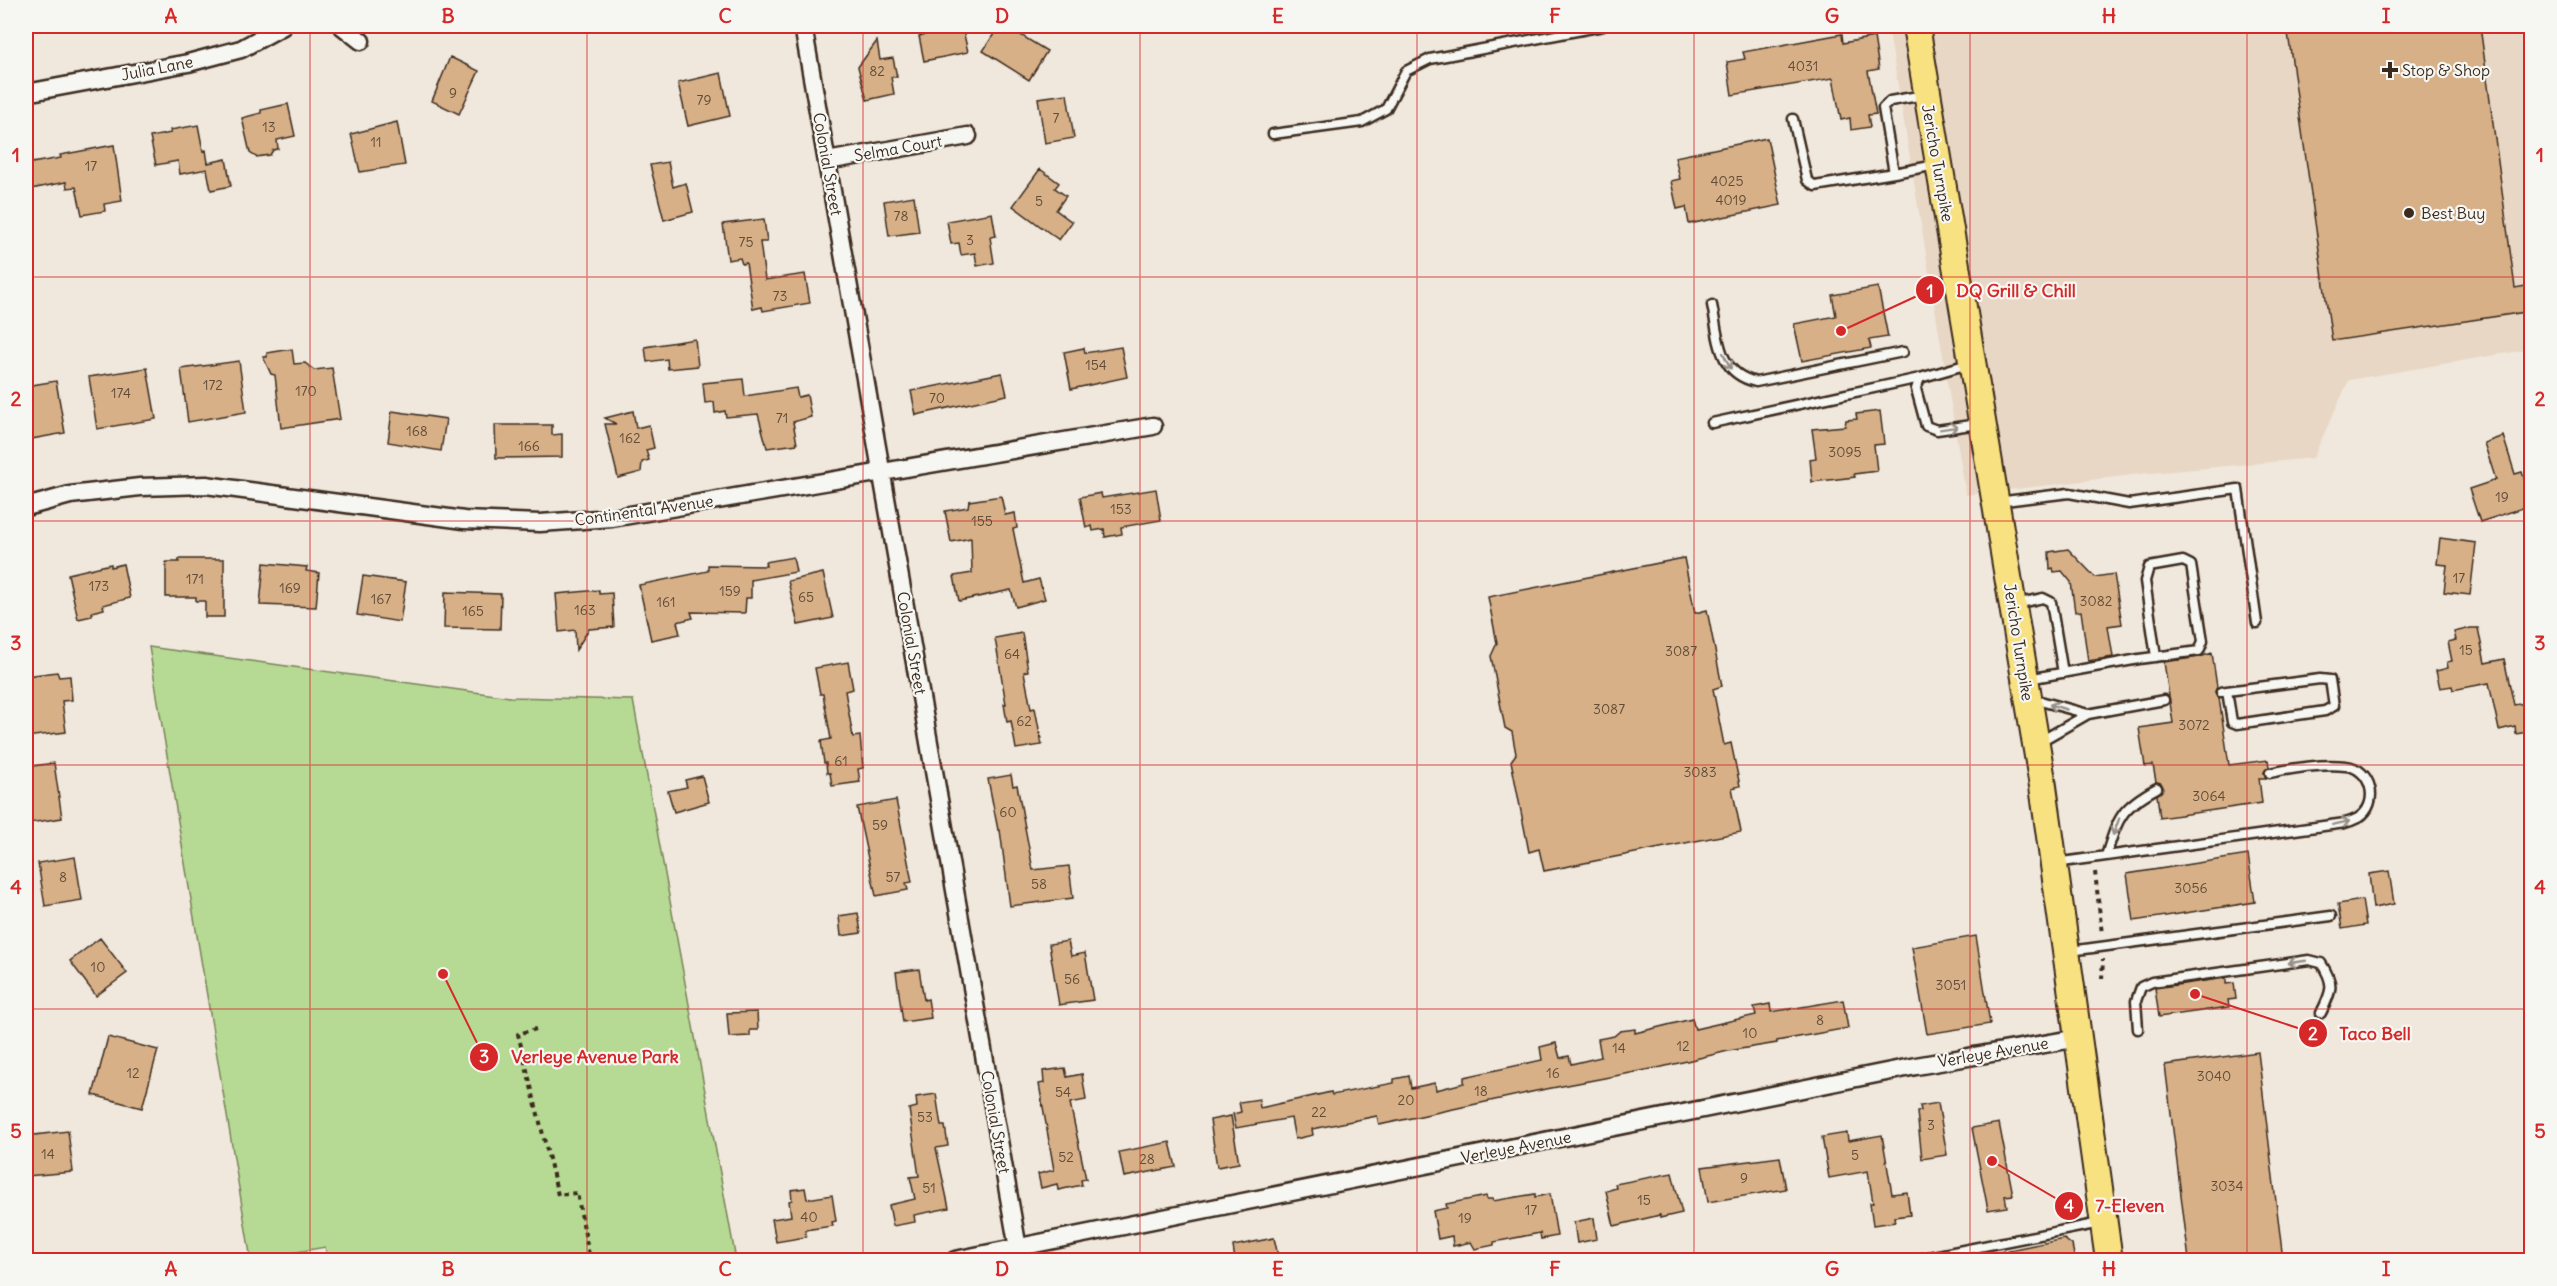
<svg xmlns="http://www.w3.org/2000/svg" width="2557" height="1286" font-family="Delius,sans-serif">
  <rect width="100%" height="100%" fill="#f0e8dd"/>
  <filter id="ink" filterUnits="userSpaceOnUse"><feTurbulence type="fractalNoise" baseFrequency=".0167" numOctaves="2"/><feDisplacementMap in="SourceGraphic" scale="12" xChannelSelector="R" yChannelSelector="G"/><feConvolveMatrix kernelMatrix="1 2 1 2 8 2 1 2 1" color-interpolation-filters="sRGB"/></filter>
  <g filter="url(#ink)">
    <!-- built -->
    <path fill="#e8d7c4" d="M1888,26H2531V349L2349,380L2313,458L2140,474L1966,495Z"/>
    <!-- green -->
    <path fill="#b6da94" stroke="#788259" stroke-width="1.5" d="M149,647L510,697L633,700L736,1260H328L325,1247L251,1260Z"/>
    <!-- building -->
    <path fill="#d7b088" stroke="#3b2a1e" stroke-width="1.5" d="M923,26H962L968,52L924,61L919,36L925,35Z
      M999,26H1006L1047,51L1029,80L983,51Z
      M2287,26H2480L2515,288L2532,285V311L2332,341Z
      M1842,34L1843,43L1874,37L1879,69L1868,71L1876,114L1868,115L1870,127L1851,130L1850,118L1841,120L1833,78L1732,95L1727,62L1745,59L1743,52Z
      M877,41L880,60L893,58L897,77H891L894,94L867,100L858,67Z
      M450,57L479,71L459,114L432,101Z
      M721,73L730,116L688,126L678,83Z
      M1067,94L1074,138L1045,143L1038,98Z
      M288,104L295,136L277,140L278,149L273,150L270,155L256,157L250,153L242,118L261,113V110Z
      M397,122L405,165L360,172L351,134Z
      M198,125L203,151L206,150L208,163L226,159L231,186L211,190L207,169L180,174L178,161L156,165L150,137L171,133L170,130Z
      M1767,138L1781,205L1689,224L1686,207L1677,209L1671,181L1680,179L1675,157Z
      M114,145L122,201L104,204L105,211L82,215L76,187L67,188L66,182L26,190V164L61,158L60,155Z
      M668,162L673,187L686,183L693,212L664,220L650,165Z
      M1040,169L1059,183L1055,188L1066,196L1056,210L1072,222L1059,240L1013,206Z
      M914,196L919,232L889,236L884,201Z
      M992,213L996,236L990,237L994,263L977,266L975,253L961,255L959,243L951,244L947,221Z
      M764,219L767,242H760L765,280L805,274L810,303L763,311L762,307L753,309L746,263L742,264L740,258L728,260L723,224Z
      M1878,287L1888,337L1869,340L1871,348L1802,361L1794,324L1836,316L1832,295Z
      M695,339L698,366L668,369L667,359L647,362L645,347Z
      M1121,347L1127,377L1071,389L1064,352L1084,348L1085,353Z
      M292,349L294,364L305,363L314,370L332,368L340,419L281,428L275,375L271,374L263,357H267V353Z
      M239,361L246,412L188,422L181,369Z
      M147,368L156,419L97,429L89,377Z
      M1002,373L1007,395L916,415L911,391Z
      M743,379L745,396L796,388L798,397L807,395L811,417L793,422L797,444L767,448L758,414L726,417L725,411L715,413L714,402L705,403L703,383Z
      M56,381L65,433L26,440V386Z
      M392,411L446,419L441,451L388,442Z
      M633,411L636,428L649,425L654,448L646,450L649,460L642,462L641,472L618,478L605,424H616L605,418Z
      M1880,411L1884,444L1874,445L1877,471L1854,474L1855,477L1812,482L1810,459L1816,458L1812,429L1845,426L1846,420L1857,419L1856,414Z
      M495,425H552V435L562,434V457L496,458Z
      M2503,436L2515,474L2522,472L2524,478H2532V505L2480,522L2469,489L2496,480L2484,443Z
      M1156,489L1161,520L1121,527L1122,534L1105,537L1104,529L1093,531L1092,526L1086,528L1080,497L1101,493L1102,498Z
      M1001,496L1005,515L1015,513L1017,528L1013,529L1024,583L1039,579L1045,599L1016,607L1011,590L959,601L954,576L972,573L971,538L951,542L945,511L968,507L969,501Z
      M2440,538L2476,543L2470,595L2444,592L2447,565L2437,564Z
      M2068,549L2095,577L2114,574L2122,624L2108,626L2113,657L2088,661L2081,611L2075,612L2071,582L2062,571L2054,572L2053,568L2050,569L2049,552Z
      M793,557L796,572L751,580V598H746L745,613L691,612L693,618L677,622L680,634L651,640L639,585L708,571V565L766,566L765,562Z
      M1684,558L1695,613L1707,610L1722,686L1713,689L1724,745L1731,743L1740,786L1732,788L1741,832L1544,871L1539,849L1529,852L1511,761L1516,754L1512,732L1505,728L1491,656L1497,643L1488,597Z
      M179,559H224V617H205V601H196V597H166V562H179Z
      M264,563L307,567L306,571L319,573L316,607L260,605Z
      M111,564V567L123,564L130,598L103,605L104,609L92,612V616L78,619L68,574Z
      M823,573L833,618L798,625L788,581Z
      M363,576L406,582L400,622L357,615Z
      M599,590V594L612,593L614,627L589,629L576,650L575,630L559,632L556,594Z
      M445,592L501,594L500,629L444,628Z
      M2471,628H2478L2485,663L2504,659L2514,705L2532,702V731L2516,734L2515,726L2499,730L2489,683L2453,690L2452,686L2440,688L2436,671L2448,668L2447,662L2452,661L2448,642L2456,640L2454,632Z
      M1022,633L1028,671L1024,672L1031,709L1035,708L1042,745L1016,749L1011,721L1007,722L1004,704H1006L995,638Z
      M2212,653L2217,687L2215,692L2219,698L2229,765L2268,760L2269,767L2264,772L2266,778H2259L2262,803L2160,818L2157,795L2163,787L2161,783L2156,782L2153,765L2145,766L2139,728L2173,723L2164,662L2200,657Z
      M848,662L853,689L845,691L853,737L860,736L863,768L858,769L860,782L832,786L830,773H827L826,763H824L821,741L831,739L823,694H820L815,668Z
      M57,672L59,677L70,676L72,700L62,701L66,732L26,737V676Z
      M54,763L62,818L29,823L26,802V767Z
      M1011,775L1013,786L1017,785L1033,870L1069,866L1073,898L1010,906L1000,830H998L988,779Z
      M702,776L709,802L674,812L668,791L687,787L685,780Z
      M896,800L912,882L906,883L908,890L876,896L857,807Z
      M2248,855L2255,902L2134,921L2127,874Z
      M75,857L82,900L45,906L38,863Z
      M2389,871L2394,904L2373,908L2369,874Z
      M2362,900L2366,925L2342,929L2338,904Z
      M858,913L861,933L841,936L839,916Z
      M1976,936L1990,1024L1927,1034L1912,947Z
      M100,938L127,973L96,996L70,961Z
      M1068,941L1071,956L1085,953L1093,1000L1059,1005L1049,944Z
      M919,969L924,1000L928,999L931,1018L903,1022L896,972Z
      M2226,978V984L2234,983L2236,999L2228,1000L2229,1007L2159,1017L2155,988Z
      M1843,1000L1848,1028L1777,1041V1043L1728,1051L1662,1067L1536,1091L1379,1125L1377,1116L1312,1129L1313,1135L1295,1139L1291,1118L1236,1128L1233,1114L1241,1112L1239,1102L1259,1099L1260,1108L1331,1092L1332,1095L1394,1083V1079L1409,1076L1411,1088L1435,1083L1436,1090L1464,1083V1077L1542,1060L1540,1047L1556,1043L1560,1058L1569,1056L1571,1064L1601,1057L1598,1039L1614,1036L1620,1031L1635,1029V1033L1692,1019L1695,1029L1756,1015L1754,1007L1770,1004L1771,1012Z
      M757,1012L758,1030H750V1036L729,1037L727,1013Z
      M108,1037L158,1050L142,1108L93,1095Z
      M2258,1052L2283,1260H2189L2165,1065Z
      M1065,1068L1067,1077L1082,1074L1086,1100L1070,1103L1086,1179L1081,1180L1082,1185L1058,1190L1057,1184L1041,1188L1038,1174L1054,1170L1039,1084L1044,1083L1043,1071Z
      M936,1094L941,1126H945L948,1146L936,1148L949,1208L914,1215L915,1222L893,1226L889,1205L915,1199L910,1177L919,1176L909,1109L917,1107L916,1097Z
      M1938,1103L1947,1155L1922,1159L1917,1112L1921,1111L1920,1106Z
      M1231,1116L1239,1163L1217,1167L1210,1120Z
      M1999,1123L2013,1195L2005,1196L2007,1207L1988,1210L1972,1128Z
      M68,1131L73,1172L26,1176V1136Z
      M1847,1133L1848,1141L1882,1135L1892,1194L1907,1192L1910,1215L1894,1217L1895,1222L1873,1225L1870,1203H1873L1868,1171L1829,1178L1822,1137Z
      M1170,1142L1176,1167L1124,1177L1119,1152Z
      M1780,1157L1786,1189L1708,1202L1702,1167Z
      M1672,1173L1682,1213L1660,1218V1215L1614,1226L1606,1191L1616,1188L1615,1184Z
      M805,1188L807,1199L832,1195L836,1221L832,1222L833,1226L805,1230L806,1237L776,1242L772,1219L791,1216L789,1201L792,1200L791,1190Z
      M1535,1194V1197L1550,1194L1557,1236L1541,1239L1540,1233L1494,1242V1245L1475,1249L1471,1242L1453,1246L1452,1236L1438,1239L1433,1211L1447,1208L1446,1204L1486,1196L1487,1199H1492L1493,1201Z
      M1594,1218L1597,1239L1577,1243L1574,1222Z
      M1274,1238L1279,1260H1235L1233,1246Z
      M2064,1239L2072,1245L2075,1260H1995L1994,1253Z"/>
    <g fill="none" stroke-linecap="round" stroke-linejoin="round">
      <!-- lane casing -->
      <g stroke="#3b2a1e" stroke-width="13">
        <path id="lane" d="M1924,95L1890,101L1883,108L1894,173L1936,165
          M1793,119L1807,180L1815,186L1894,173
          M1273,134L1362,122L1386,109L1406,71L1430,59L1603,26
          M1712,305C1719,338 1717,373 1756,382L1903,352
          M1920,378L1916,389L1926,426L1937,430L1978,424
          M1712,423L1920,378L1968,364
          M1997,502L2069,493L2129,504L2238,489L2257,623
          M2016,604L2043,598L2051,602L2063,673
          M2028,679L2139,659L2199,651L2203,641L2191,565L2183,561L2149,567L2145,581L2156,657
          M2221,692L2227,691L2320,679L2330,680L2334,706L2325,711L2237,724L2232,722L2227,691
          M2033,699L2088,714
          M2039,742L2088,714L2164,700
          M2157,788C2120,808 2118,818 2106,856L2345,823C2349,822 2354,820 2358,818C2381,804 2371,768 2346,766C2322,763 2293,768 2270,773
          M2055,863L2106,856
          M2070,951L2331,916
          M2138,1029L2136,1001L2141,987L2152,982L2309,960L2321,963C2335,984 2332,991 2321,1013
          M1913,1260L2100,1223"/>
      </g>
      <!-- street casing -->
      <g stroke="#3b2a1e" stroke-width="21">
        <path id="street" d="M342,26L361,41
          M803,26L1020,1260
          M26,93L188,63L241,49L283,26
          M827,161L968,136
          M26,507L70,495L140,487L206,485L464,520L540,523L612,518L1153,426
          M955,1260L1916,1066L2079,1038"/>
      </g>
      <!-- primary casing -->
      <g stroke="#3b2a1e" stroke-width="30">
        <path id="primary" d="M1916,26L2043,786L2109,1260"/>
      </g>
      <!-- path -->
      <path stroke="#3b2a1e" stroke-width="4" stroke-dasharray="4.5 4.5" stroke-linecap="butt" d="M2095,872L2102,934
        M2102,979L2103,959
        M536,1029L518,1034L558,1195L577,1193L590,1260"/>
      <!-- lane -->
      <use href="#lane" stroke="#f6f6f2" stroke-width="8"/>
      <!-- street -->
      <use href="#street" stroke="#f6f6f2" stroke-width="16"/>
      <!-- primary -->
      <use href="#primary" stroke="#f8e181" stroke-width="26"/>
    </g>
    <!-- one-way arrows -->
    <defs><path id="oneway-shaft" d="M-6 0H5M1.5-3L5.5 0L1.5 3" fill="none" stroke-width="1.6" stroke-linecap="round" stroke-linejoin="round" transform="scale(1.5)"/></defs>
    <g stroke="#989088">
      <use href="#oneway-shaft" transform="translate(1727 361) rotate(64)"/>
      <use href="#oneway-shaft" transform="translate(1949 428) rotate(-9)"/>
      <use href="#oneway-shaft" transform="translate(2058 707) rotate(-164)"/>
      <use href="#oneway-shaft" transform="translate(2341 823) rotate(-12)"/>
      <use href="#oneway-shaft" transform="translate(2116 827) rotate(111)"/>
      <use href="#oneway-shaft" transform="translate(2297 962) rotate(172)"/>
    </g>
  </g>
  <!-- grid -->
  <path fill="none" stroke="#d62828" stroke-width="1.5" stroke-opacity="0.55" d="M310,26V1260M587,26V1260M863,26V1260M1140,26V1260M1417,26V1260M1694,26V1260M1970,26V1260M2247,26V1260M26,277H2532M26,521H2532M26,765H2532M26,1009H2532"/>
  <!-- markers -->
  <g fill="#3b2a1e" stroke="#f6f6f2" stroke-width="2">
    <path d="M2387 61h6v6h6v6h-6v6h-6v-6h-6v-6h6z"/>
    <circle cx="2409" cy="213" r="6"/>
  </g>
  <g text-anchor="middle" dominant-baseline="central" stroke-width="4.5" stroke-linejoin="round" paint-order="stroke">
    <!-- number labels -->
    <g font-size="14" fill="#624c38">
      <text x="1803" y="66">4031</text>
      <text x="877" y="71">82</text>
      <text x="453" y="93">9</text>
      <text x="704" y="100">79</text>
      <text x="1056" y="118">7</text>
      <text x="269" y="127">13</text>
      <text x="376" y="142">11</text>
      <text x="91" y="166">17</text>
      <text x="1727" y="181">4025</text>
      <text x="1731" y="200">4019</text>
      <text x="1039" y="201">5</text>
      <text x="901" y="216">78</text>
      <text x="970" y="240">3</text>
      <text x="746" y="242">75</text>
      <text x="780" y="296">73</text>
      <text x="1096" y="365">154</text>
      <text x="213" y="385">172</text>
      <text x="306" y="391">170</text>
      <text x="121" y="393">174</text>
      <text x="937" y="398">70</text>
      <text x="782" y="418">71</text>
      <text x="417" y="431">168</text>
      <text x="630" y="438">162</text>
      <text x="529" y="446">166</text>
      <text x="1845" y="452">3095</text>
      <text x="2502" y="497">19</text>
      <text x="1121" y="509">153</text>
      <text x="982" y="521">155</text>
      <text x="2459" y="578">17</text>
      <text x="195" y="579">171</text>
      <text x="99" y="586">173</text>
      <text x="290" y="588">169</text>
      <text x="730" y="591">159</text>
      <text x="806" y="597">65</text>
      <text x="381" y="599">167</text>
      <text x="2096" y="601">3082</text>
      <text x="666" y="602">161</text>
      <text x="585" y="610">163</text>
      <text x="473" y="611">165</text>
      <text x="2466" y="650">15</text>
      <text x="1681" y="651">3087</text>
      <text x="1012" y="654">64</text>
      <text x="1609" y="709">3087</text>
      <text x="1024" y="721">62</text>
      <text x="2194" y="725">3072</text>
      <text x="841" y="761">61</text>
      <text x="1700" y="772">3083</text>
      <text x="2209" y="796">3064</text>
      <text x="1008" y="812">60</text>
      <text x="880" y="825">59</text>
      <text x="63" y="877">8</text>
      <text x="893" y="877">57</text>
      <text x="1039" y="884">58</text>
      <text x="2191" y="888">3056</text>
      <text x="98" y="967">10</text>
      <text x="1072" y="979">56</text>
      <text x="1951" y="985">3051</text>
      <text x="1820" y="1020">8</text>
      <text x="1750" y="1033">10</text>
      <text x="1683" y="1046">12</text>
      <text x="1619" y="1048">14</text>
      <text x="133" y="1073">12</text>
      <text x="1553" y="1073">16</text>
      <text x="2214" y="1076">3040</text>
      <text x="1481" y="1091">18</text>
      <text x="1063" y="1092">54</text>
      <text x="1406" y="1100">20</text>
      <text x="1319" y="1112">22</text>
      <text x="925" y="1117">53</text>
      <text x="1931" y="1125">3</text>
      <text x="48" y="1154">14</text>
      <text x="1855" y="1155">5</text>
      <text x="1066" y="1157">52</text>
      <text x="1147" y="1159">28</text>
      <text x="1744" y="1178">9</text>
      <text x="2227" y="1186">3034</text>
      <text x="929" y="1188">51</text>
      <text x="1644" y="1200">15</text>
      <text x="1531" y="1210">17</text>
      <text x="809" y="1217">40</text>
      <text x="1465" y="1218">19</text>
    </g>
    <!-- street labels -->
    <g font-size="16" fill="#3b2a1e" stroke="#f6f6f2">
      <text transform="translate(157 68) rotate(-11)">Julia Lane</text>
      <text transform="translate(898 148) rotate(-10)">Selma Court</text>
      <text transform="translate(1938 163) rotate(80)">Jericho Turnpike</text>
      <text transform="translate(828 164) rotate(80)">Colonial Street</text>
      <text transform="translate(644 510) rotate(-8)">Continental Avenue</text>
      <text transform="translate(2019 642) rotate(81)">Jericho Turnpike</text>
      <text transform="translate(912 643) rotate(80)">Colonial Street</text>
      <text transform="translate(1993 1052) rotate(-10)">Verleye Avenue</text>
      <text transform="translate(996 1122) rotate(80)">Colonial Street</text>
      <text transform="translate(1516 1147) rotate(-11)">Verleye Avenue</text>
    </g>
    <!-- poi labels -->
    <g font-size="16" fill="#3b2a1e" stroke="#f6f6f2" text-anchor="start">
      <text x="2402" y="70">Stop &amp; Shop</text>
      <text x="2421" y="213">Best Buy</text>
    </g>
  </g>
  <!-- callouts -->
  <path fill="none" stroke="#d62828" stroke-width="2" d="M1841 331L1930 290M2195 994L2313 1033M443 974L484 1057M1992 1161L2069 1206"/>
  <g fill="#d62828" stroke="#f6f6f2" stroke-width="2">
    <circle cx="1841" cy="331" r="6"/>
    <circle cx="2195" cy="994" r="6"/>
    <circle cx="443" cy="974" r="6"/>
    <circle cx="1992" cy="1161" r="6"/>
    <circle cx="1930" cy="290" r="15"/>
    <circle cx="2313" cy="1033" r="15"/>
    <circle cx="484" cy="1057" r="15"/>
    <circle cx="2069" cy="1206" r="15"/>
  </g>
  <g font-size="18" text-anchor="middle" font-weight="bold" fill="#fff">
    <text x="1930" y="297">1</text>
    <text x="2313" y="1040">2</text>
    <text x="484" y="1063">3</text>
    <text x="2069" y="1212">4</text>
  </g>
  <g font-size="18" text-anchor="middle" font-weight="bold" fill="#d62828" stroke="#f6f6f2" stroke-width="4.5" stroke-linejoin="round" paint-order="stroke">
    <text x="2016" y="297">DQ Grill &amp; Chill</text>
    <text x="2375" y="1040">Taco Bell</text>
    <text x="595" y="1063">Verleye Avenue Park</text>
    <text x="2130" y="1212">7-Eleven</text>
  </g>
  <!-- margin -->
  <rect width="2557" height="1286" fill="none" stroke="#f6f6f2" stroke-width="66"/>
  <rect x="33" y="33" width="2491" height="1220" fill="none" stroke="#d62828" stroke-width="2"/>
  <g font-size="20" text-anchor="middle" font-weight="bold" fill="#d62828">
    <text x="171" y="23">A</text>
    <text x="448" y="23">B</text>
    <text x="725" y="23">C</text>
    <text x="1002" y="23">D</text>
    <text x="1278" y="23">E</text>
    <text x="1555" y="23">F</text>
    <text x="1832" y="23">G</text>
    <text x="2109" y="23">H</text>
    <text x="2386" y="23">I</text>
    <text x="16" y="162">1</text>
    <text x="2540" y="162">1</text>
    <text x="16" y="406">2</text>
    <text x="2540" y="406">2</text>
    <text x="16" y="650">3</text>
    <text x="2540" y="650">3</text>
    <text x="16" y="894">4</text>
    <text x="2540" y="894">4</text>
    <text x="16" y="1138">5</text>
    <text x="2540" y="1138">5</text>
    <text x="171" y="1276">A</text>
    <text x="448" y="1276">B</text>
    <text x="725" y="1276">C</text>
    <text x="1002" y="1276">D</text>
    <text x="1278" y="1276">E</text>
    <text x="1555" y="1276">F</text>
    <text x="1832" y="1276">G</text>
    <text x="2109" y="1276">H</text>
    <text x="2386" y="1276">I</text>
  </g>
</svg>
